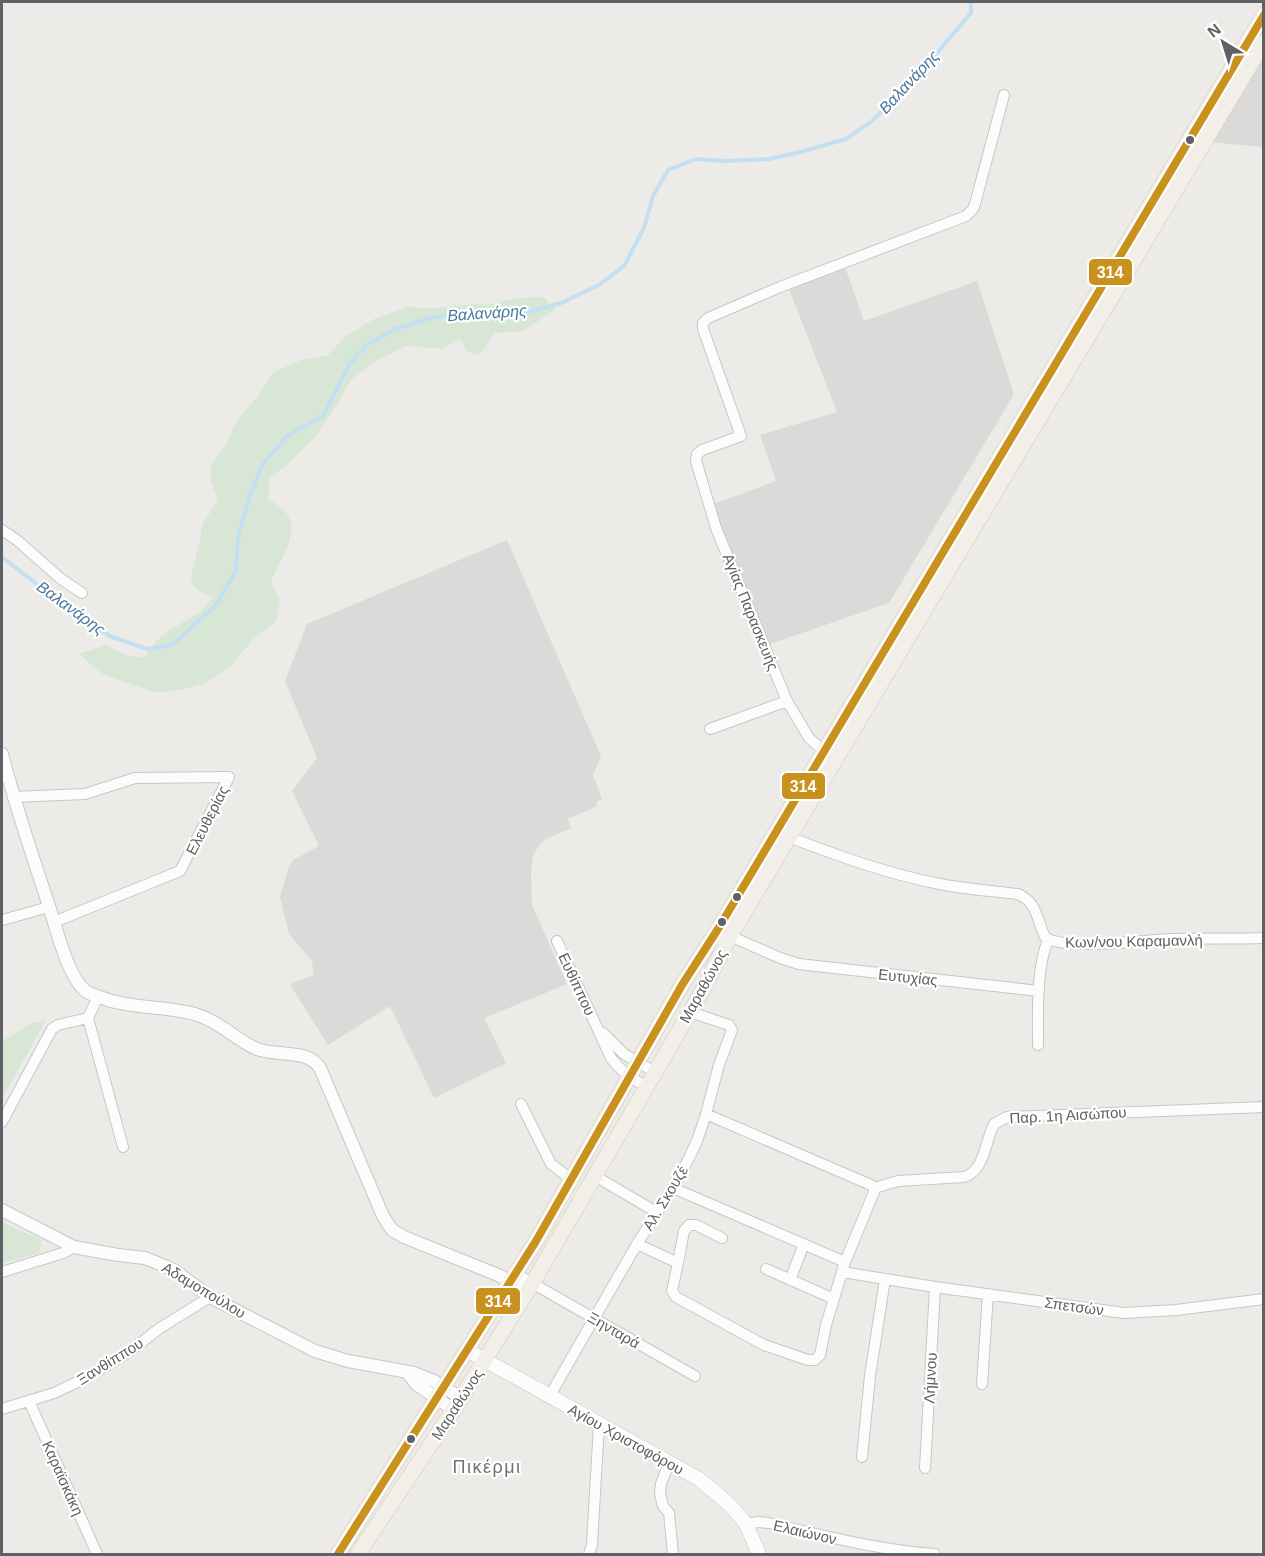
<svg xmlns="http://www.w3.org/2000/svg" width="1265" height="1556" font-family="Helvetica,sans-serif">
  <rect width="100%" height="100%" fill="#ecebe8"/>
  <!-- industrial -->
  <path fill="#dcdad8" d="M1263,53V147L1209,142Z
    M845,267L864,321L977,281L1012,388L1013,396L889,603L767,645L722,532L713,504L776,481L760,435L837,412L789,289Z
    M507,540L601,756L593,775L602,799L596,802L597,806L568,819L571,828L546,839L541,843L533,855L531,872L532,905L567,984L484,1018L506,1063L434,1098L390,1006L328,1045L291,986L292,983L314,975L312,961L289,934L280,897L289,866L293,860L319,846L292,791L317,758L285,681L307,624Z"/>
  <!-- green -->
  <path fill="#d8e7d5" d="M544,297L555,310L523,331L495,333L480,355L467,352L461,339L442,349L406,346L376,361L351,380L337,405L315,437L289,463L270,478L268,499C274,503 283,508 287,514C300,531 280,563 271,580L280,601L276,621L253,639L233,664L206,683L179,690L157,693L130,684L102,674L79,654L106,645L126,655L144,658L156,641L171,629L199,613L213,598L198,590L190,580L199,544L203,523L218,500L211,482V466L225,446L237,420L258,396L272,373L301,360L328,355L346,336L374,319L407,307L432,308L466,305L490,304L518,298Z
    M46,1020L2,1099V1041L32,1023Z
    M2,1222L42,1240L39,1253L2,1263Z"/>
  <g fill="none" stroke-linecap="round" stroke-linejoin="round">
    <!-- stream -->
    <path stroke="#c2e0f1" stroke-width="4" d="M2,557L79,617L110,636L147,649L172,645L216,605L236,571L238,537L249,498L263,464L288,435L323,416L349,365L365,346L395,329L430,318L471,312L521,314L561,303L599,285L624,266L644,228L653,196L668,170L696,159L724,161L769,159L804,151L846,139L872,121L923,69L971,13V2"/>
    <!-- minor casing -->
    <g stroke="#c7c7c7" stroke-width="12">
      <path id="minor" d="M2,530L18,541L61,579L82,593
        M710,729L787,701
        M824,751L809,738L787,701L716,528L696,461L697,454L702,450L741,436L703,329V323L708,318L780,287L966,216L973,209L975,204L1004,95
        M13,797L85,794L135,778L229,777L180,871L54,922
        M789,837C838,856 888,874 940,884C966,889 992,891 1018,894C1039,904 1036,919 1045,937C1064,951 1145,940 1172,939C1202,938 1233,939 1264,938
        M2,920L49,907
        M730,936L780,958L799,964L1039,991
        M557,941L611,1058C621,1072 633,1079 647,1087
        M88,1018L123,1147
        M603,1033L624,1054L655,1072
        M1038,1045C1038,1015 1036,968 1048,940
        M521,1104L551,1164L571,1179
        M706,1114L871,1185L874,1188
        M2,1122L52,1029L58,1025L88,1018L98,997
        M595,1176L658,1213
        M673,1188L845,1262
        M874,1188L898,1181L964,1177C985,1171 985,1141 994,1124L1007,1117L1264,1107
        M637,1244L678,1263L672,1291L676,1297L764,1345L808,1360H815L820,1355L826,1325L845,1262L874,1192V1188
        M678,1263L684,1231L689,1225H696L722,1238
        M766,1269L834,1299
        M2,1272L63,1253L74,1247
        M842,1272L935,1287L1124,1313L1176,1310L1264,1299
        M516,1274L695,1376
        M790,1280L804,1244
        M982,1384L988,1294
        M549,1397L637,1244L673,1188L689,1158L697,1141L706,1114L719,1065L732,1030L729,1025L690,1012
        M29,1401L97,1554
        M2,1409L54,1393L88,1377L129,1352L160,1328L210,1297
        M862,1457L870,1376L885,1279
        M669,1463L661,1484L660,1494L663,1506L669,1513L673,1554
        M925,1468L935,1287
        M746,1524L758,1522L769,1523C824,1536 879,1550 935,1554
        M589,1554L592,1545L599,1424"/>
    </g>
    <!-- tertiary casing -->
    <g stroke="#c7c7c7" stroke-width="14">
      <path id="tertiary" d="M2,754C15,805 32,855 49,906C56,927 68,979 87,992C94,996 101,997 108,1000C137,1009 169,1006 198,1015C220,1022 236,1040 257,1049C277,1057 307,1048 320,1068L383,1216L392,1230L404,1237L498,1275L528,1291
        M2,1210L74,1247L118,1255L145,1258L155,1262L174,1270L210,1297L315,1351L348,1361L414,1373L434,1381L461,1398
        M407,1372L416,1384L454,1410"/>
    </g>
    <!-- secondary casing -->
    <g stroke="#c7c7c7" stroke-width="15">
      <path id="secondary" d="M467,1350L699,1479L729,1504L746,1524L759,1554"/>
    </g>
    <!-- primary casing -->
    <g stroke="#d1c9b9" stroke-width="16">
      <path id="primary" d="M338,1554L536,1241L645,1049L682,985L718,929L1264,14
        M358,1554L447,1420L532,1284L700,995L730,936L1264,42"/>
    </g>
    <!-- minor -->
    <use href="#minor" stroke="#fcfcfc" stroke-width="10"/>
    <!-- tertiary -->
    <use href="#tertiary" stroke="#fcfcfc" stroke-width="12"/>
    <!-- secondary -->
    <use href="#secondary" stroke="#fcfcfc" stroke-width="14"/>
    <!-- primary -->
    <use href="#primary" stroke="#f2efe9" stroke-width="15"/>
    <!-- bus-1 casing -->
    <g stroke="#fff" stroke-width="12">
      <path id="bus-1" d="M338,1554L536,1241L682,985L718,929L1264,15"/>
    </g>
    <!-- bus-1 -->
    <use href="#bus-1" stroke="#c9911e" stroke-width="8"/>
  </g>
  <!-- markers -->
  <g fill="#5e6165" stroke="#fff" stroke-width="2">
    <circle cx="1190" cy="140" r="5"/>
    <circle cx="737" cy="897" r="5"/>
    <circle cx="722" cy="922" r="5"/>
    <circle cx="411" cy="1439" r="5"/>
  </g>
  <g text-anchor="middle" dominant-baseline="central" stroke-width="4.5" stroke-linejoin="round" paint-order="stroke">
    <!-- street labels -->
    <g font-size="15" fill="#5e6165" stroke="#fff">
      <text transform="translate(751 612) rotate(68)">Αγίας Παρασκευής</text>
      <text transform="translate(207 820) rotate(-63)">Ελευθερίας</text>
      <text transform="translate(1134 941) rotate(-1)">Κων/νου Καραμανλή</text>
      <text transform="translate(908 977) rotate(6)">Ευτυχίας</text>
      <text transform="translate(577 984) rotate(65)">Ευθίππου</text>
      <text transform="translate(703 986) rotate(-61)">Μαραθώνος</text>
      <text transform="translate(1068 1115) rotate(-3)">Παρ. 1η Αισώπου</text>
      <text transform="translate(665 1198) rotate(-59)">Αλ. Σκουζέ</text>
      <text transform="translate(204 1290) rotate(31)">Αδαμοπούλου</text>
      <text transform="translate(1074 1306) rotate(8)">Σπετσών</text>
      <text transform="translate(614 1330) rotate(30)">Ξηνταρά</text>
      <text transform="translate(110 1361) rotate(-32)">Ξανθίππου</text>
      <text transform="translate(930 1378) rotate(-87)">Λήμνου</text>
      <text transform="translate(457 1404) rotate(-57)">Μαραθώνος</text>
      <text transform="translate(626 1439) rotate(29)">Αγίου Χριστοφόρου</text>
      <text transform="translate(63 1478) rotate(66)">Καραϊσκάκη</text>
      <text transform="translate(805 1532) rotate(13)">Ελαιώνον</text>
    </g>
    <!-- water labels -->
    <g font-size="16" font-style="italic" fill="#4b799d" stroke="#fff">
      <text transform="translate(909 82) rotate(-47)">Βαλανάρης</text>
      <text transform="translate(487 313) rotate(-4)">Βαλανάρης</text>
      <text transform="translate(71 608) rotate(36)">Βαλανάρης</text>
    </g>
    <!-- quarter labels -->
    <g font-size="18" letter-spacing="1.5" fill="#6f7377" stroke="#fff">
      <text x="487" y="1467">Πικέρμι</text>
    </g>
  </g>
  <g stroke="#fff" stroke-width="2">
    <rect x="1088" y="258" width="45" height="28" rx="6" fill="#c9911e"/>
    <rect x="781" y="772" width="45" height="28" rx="6" fill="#c9911e"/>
    <rect x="475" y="1287" width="46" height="28" rx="6" fill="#c9911e"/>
  </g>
  <g font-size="16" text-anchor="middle" font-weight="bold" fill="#fff">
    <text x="1110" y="278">314</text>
    <text x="803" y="792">314</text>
    <text x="498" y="1307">314</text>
  </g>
  <!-- border -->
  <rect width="1265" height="1556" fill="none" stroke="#5e6165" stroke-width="6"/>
  <!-- north arrow -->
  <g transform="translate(1223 42) rotate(322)" stroke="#ffffff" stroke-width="4.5" paint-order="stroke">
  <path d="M0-4.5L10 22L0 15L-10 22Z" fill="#5e6165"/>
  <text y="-9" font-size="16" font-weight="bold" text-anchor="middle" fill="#5e6165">N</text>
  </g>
</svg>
